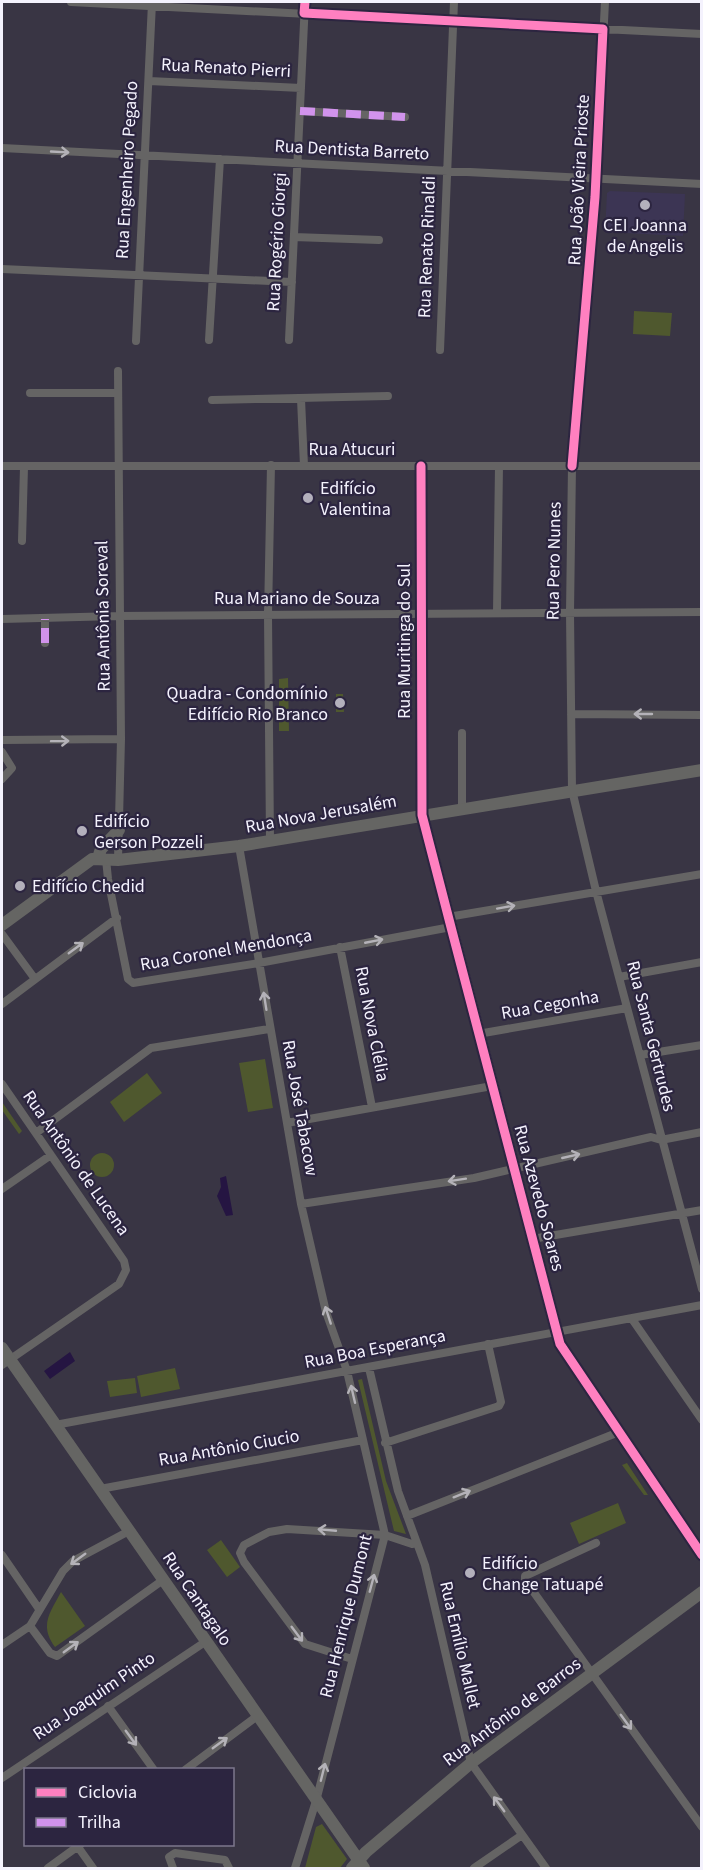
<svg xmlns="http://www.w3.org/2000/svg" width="703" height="1870" font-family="'Source Sans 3',sans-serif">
  <rect width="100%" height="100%" fill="#393544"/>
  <!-- built -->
  <path fill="#3c3554" d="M610,191L685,194L683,236L605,232L607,193Z"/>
  <!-- green -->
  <path fill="#4f582e" d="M634,311L672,313L670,336L633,334Z
    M288,678L289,731H279V679Z
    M336,694H343L344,712H336Z
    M265,1059L273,1108L248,1112L239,1063Z
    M147,1073L162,1093L124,1122L110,1102Z
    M2,1102L22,1131L19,1134L2,1110Z
    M90 1165a12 12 0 1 1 24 0a12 12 0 1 1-24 0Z
    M175,1368L180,1389L141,1397L137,1376Z
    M135,1378L137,1393L110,1397L107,1381Z
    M362,1379L386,1481L406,1534L394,1531L358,1380Z
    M627,1463L646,1492L648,1495H644L622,1465Z
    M618,1503L626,1523L579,1544L570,1523Z
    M221,1540L240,1567L227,1577L207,1550Z
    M61,1592L85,1626L55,1647C39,1625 50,1613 61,1592Z
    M322,1824L347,1859L340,1868H305L316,1827Z"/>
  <!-- water -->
  <path fill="#251542" d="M226,1176L233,1215L226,1216L217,1196L221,1187L220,1178Z
    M70,1352L75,1361L50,1379L44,1371Z"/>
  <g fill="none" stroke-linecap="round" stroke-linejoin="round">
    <!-- street -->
    <path stroke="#656464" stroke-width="8" d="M71,2L702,34
      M605,2L595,197L572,466L570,613L572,790L596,891L702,1289
      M149,81L301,88
      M300,111L405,117
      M2,148L702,184
      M294,237L379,240
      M2,269L292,282
      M209,340L220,159
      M289,340L305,2
      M136,341L152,3
      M440,350L454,2
      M30,393H118
      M301,399L304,466
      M212,400L388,396
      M2,466H702
      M421,466L422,815
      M22,541L24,467
      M497,613L499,466
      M2,619L118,616L702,612
      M45,643V619
      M571,714L702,715
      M462,733V809
      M2,740L121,739
      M2,752L12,768L2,779
      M270,841L268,615L271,465
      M239,846L301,1204L326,1312L347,1371L385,1535L316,1801L295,1868
      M106,859L108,879L128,979L133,983L259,963L451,927
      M118,860L121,739L118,371
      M448,917L702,874
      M2,934L35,979
      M340,947L372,1107
      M619,977L702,962
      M2,1004L117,918
      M478,1034L627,1008
      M640,1055L702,1045
      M2,1084L124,1261L126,1270L119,1284L2,1365
      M287,1123L492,1086
      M36,1133L151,1048L269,1029
      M2,1189L51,1155
      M301,1204L474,1178L651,1137L661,1140L702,1132
      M532,1239L702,1210
      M632,1319L702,1420
      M369,1368L398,1491L425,1565L471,1763L546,1868
      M55,1425L702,1305
      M385,1443L499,1406L501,1402L488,1344
      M100,1489L363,1440
      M407,1516L619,1432
      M596,1543L525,1576V1580L702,1827
      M2,1555L39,1609
      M30,1626L50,1653L57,1656L163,1580
      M2,1645L30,1626L63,1571L73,1561L129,1531
      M352,1659L305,1644L244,1562L240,1553L244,1545L269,1532L287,1529L385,1535L412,1544L417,1543
      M108,1706L154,1770
      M185,1770L256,1717
      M2,1778L205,1642
      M78,1847L93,1868
      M48,1868L81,1844
      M173,1868L169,1857L175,1853L225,1860L229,1868
      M474,1868L522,1835"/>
    <!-- secondary -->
    <path stroke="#656563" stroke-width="12" d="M422,815L560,1344L702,1555
      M98,858L101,849L119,830
      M2,925L92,859L118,860L239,846L702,770
      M2,1348L364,1868
      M352,1868L366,1852L471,1763L702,1592"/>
    <!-- quiet -->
    <path stroke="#d193ec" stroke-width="8" stroke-dasharray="15 8" stroke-linecap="butt" d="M300,111L405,117
      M45,643V619"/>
    <!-- cycleway casing -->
    <g stroke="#2c2540" stroke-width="13">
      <path id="cycleway" d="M305,2L304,13L603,29L595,197L572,466
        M421,466L422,815L452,931L560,1344L702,1555"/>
    </g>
    <!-- cycleway -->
    <use href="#cycleway" stroke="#ff80c0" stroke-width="9"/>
  </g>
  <!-- one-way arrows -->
  <defs><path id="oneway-shaft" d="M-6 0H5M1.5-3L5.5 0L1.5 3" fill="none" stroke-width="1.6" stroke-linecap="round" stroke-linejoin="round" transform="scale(1.5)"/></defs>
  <g stroke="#b4b2b8">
    <use href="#oneway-shaft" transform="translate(60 152) rotate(3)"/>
    <use href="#oneway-shaft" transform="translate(643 714) rotate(-180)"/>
    <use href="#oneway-shaft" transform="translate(60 741) rotate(-1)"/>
    <use href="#oneway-shaft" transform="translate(506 907) rotate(-10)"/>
    <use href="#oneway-shaft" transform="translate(374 941) rotate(-11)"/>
    <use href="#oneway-shaft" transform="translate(76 948) rotate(-36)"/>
    <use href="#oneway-shaft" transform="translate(265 1001) rotate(-99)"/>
    <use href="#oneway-shaft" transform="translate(571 1156) rotate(-13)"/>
    <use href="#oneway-shaft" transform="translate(457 1180) rotate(171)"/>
    <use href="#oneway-shaft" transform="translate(328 1315) rotate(-108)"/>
    <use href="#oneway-shaft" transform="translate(353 1394) rotate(-103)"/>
    <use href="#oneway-shaft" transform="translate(462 1494) rotate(-22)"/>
    <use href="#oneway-shaft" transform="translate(327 1530) rotate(-175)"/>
    <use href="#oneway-shaft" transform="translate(78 1559) rotate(144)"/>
    <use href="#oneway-shaft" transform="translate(372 1583) rotate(-75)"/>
    <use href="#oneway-shaft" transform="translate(297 1634) rotate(53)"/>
    <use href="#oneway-shaft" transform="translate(71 1647) rotate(-36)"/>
    <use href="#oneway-shaft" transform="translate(626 1722) rotate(54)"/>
    <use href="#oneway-shaft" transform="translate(131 1738) rotate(54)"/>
    <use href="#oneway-shaft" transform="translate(220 1743) rotate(-36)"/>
    <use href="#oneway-shaft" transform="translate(323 1772) rotate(-76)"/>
    <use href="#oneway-shaft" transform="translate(499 1804) rotate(-126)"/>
  </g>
  <!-- markers -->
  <g fill="#b3b0bc" stroke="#2c2540" stroke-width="2">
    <circle cx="645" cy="205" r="6"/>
    <circle cx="308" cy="498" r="6"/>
    <circle cx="340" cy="703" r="6"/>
    <circle cx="82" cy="831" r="6"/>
    <circle cx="20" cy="886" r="6"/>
    <circle cx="470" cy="1573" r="6"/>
  </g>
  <g text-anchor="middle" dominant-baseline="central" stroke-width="4.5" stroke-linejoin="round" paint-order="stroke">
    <!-- street labels -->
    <g font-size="18" fill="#f4f2fd" stroke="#2c2540">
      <text transform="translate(226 68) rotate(3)">Rua Renato Pierri</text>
      <text transform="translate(352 150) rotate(3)">Rua Dentista Barreto</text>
      <text transform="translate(127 170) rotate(-87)">Rua Engenheiro Pegado</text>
      <text transform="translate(579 180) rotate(-87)">Rua João Vieira Prioste</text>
      <text transform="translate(277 242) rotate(-87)">Rua Rogério Giorgi</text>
      <text transform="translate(427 247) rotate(-88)">Rua Renato Rinaldi</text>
      <text x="352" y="449">Rua Atucuri</text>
      <text transform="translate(554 561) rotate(-89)">Rua Pero Nunes</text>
      <text x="297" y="598">Rua Mariano de Souza</text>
      <text transform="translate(103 616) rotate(-91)">Rua Antônia Soreval</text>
      <text transform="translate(404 641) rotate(-90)">Rua Muritinga do Sul</text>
      <text transform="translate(321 814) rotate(-10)">Rua Nova Jerusalém</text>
      <text transform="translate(226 950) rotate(-10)">Rua Coronel Mendonça</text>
      <text transform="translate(550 1005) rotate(-10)">Rua Cegonha</text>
      <text transform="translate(372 1024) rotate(79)">Rua Nova Clélia</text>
      <text transform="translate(651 1036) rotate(76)">Rua Santa Gertrudes</text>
      <text transform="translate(300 1108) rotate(80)">Rua José Tabacow</text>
      <text transform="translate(76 1163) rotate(55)">Rua Antônio de Lucena</text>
      <text transform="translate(539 1198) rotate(75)">Rua Azevedo Soares</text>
      <text transform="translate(375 1349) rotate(-11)">Rua Boa Esperança</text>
      <text transform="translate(229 1448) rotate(-10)">Rua Antônio Ciucio</text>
      <text transform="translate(197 1599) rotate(56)">Rua Cantagalo</text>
      <text transform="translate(346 1616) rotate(-76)">Rua Henrique Dumont</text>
      <text transform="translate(460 1645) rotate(77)">Rua Emílio Mallet</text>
      <text transform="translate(94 1696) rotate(-34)">Rua Joaquim Pinto</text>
      <text transform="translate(512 1712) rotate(-37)">Rua Antônio de Barros</text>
    </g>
    <!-- poi labels -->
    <g font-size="18" fill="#f4f2fd" stroke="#2c2540" text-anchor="start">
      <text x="645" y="225" text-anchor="middle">CEI Joanna<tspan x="645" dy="21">de Angelis</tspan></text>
      <text x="320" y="488">Edifício<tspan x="320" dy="21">Valentina</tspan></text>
      <text x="328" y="693" text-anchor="end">Quadra - Condomínio<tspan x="328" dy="21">Edifício Rio Branco</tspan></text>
      <text x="94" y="821">Edifício<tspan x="94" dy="21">Gerson Pozzeli</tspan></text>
      <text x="32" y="886">Edifício Chedid</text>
      <text x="482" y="1563">Edifício<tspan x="482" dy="21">Change Tatuapé</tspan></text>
    </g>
  </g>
  <!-- border -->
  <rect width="703" height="1870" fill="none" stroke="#f4f2fd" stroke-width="6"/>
  <!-- legend -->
  <rect x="24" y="1768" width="210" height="78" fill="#2c2540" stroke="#7c778c" stroke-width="1.5"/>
  <rect x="36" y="1788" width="30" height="9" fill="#ff80c0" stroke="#7c778c" stroke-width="1.5"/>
  <text x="78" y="1798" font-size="18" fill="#f4f2fd">Ciclovia</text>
  <rect x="36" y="1818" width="30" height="9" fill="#d193ec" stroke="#7c778c" stroke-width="1.5"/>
  <text x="78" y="1828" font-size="18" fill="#f4f2fd">Trilha</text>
</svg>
